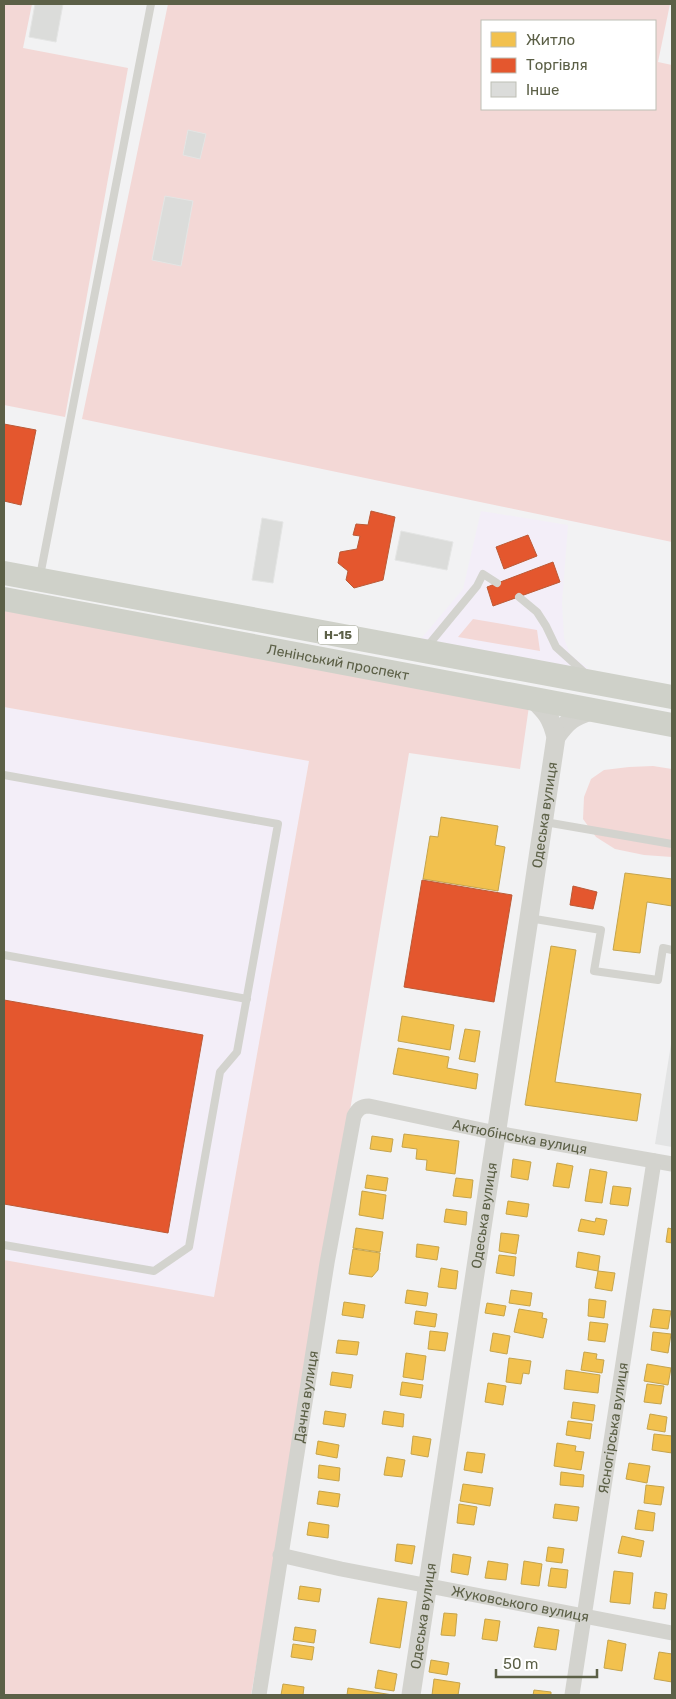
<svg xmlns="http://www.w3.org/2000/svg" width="676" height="1699" font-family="Rubik,sans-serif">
  <rect width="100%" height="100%" fill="#f2f2f3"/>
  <!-- commercial -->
  <path fill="#f3eef8" d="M481,511L568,525L562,603L564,638L570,654L590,670L420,640L463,589Z
    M4,707L309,761L214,1297L4,1260Z"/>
  <!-- education -->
  <path fill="#e3e4e4" d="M672,1038V1147L655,1144Z"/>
  <!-- green -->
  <path fill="#f3d8d6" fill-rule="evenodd" d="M4,4H32L23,48L128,68L65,417L4,405Z
    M168,4H670L658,62L672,65V542L82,419ZM482,21H655V109H482Z
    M4,610L529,706L520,769L409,753L286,1498L251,1695H4V1260L214,1297L309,761L4,707Z
    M473,619L537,630L540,651L458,637Z
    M653,766L672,769V857L644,855L615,849L596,837L583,819L584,797L591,779L604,770L629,767Z"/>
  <!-- homes -->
  <path fill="#f2c14e" stroke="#c5a44c" d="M441,817L498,826L495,845L505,847L498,891L423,879L430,836L438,837Z
    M625,873L672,879V906L647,902L640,953L613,950Z
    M551,946L576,950L555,1082L641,1094L637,1121L525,1105Z
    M402,1016L454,1025L450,1050L398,1041Z
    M465,1029L480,1031L475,1062L459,1059Z
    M398,1048L449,1057L447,1068L478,1074L476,1089L393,1074Z
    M404,1134L459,1141L455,1174L426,1170L427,1160L416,1159L417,1149L402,1147Z
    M372,1136L393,1139L391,1152L370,1149Z
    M513,1159L531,1162L528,1180L511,1177Z
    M557,1163L573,1166L569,1188L553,1186Z
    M590,1169L607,1172L602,1203L585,1201Z
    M367,1175L388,1178L386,1191L365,1188Z
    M456,1178L473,1180L471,1198L453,1196Z
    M613,1186L631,1188L628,1206L610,1204Z
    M362,1191L386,1195L383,1219L359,1215Z
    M508,1201L529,1204L527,1217L506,1214Z
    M446,1209L467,1212L466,1225L444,1222Z
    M596,1218L607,1220L604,1235L578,1231L581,1219L595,1222Z
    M356,1228L383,1232L380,1252L353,1248Z
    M668,1228L672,1229V1243L666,1242Z
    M501,1233L519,1235L516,1254L499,1251Z
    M417,1244L439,1247L437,1260L416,1257Z
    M353,1249L380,1253L378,1270L372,1277L349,1274Z
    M578,1252L600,1256L598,1271L576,1267Z
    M499,1255L516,1257L514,1276L496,1273Z
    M441,1268L458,1271L456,1289L438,1287Z
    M598,1271L615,1273L612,1291L595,1288Z
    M407,1290L428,1293L426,1306L405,1303Z
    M511,1290L532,1293L530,1306L509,1303Z
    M589,1299L606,1301L604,1318L588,1316Z
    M344,1302L365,1305L363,1318L342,1315Z
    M487,1303L506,1306L504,1316L485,1313Z
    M519,1309L543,1313L542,1318L547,1319L543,1338L514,1332Z
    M653,1309L671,1311L668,1329L650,1327Z
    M416,1311L437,1314L435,1327L414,1324Z
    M590,1322L608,1324L605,1342L588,1340Z
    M430,1331L448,1333L445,1351L428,1349Z
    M653,1332L671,1334L668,1353L651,1350Z
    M493,1333L510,1336L507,1354L490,1351Z
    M338,1340L359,1342L357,1355L336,1353Z
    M584,1352L597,1354L596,1359L604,1360L602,1373L581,1370Z
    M406,1353L426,1356L423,1380L403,1377Z
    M509,1358L531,1361L529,1374L523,1373L521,1384L506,1382Z
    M647,1364L671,1368L668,1385L644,1381Z
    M566,1370L600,1375L598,1393L564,1389Z
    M332,1372L353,1375L351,1388L330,1385Z
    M402,1382L423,1385L421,1398L400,1395Z
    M488,1383L506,1386L503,1405L485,1402Z
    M647,1384L664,1386L661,1404L644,1402Z
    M573,1402L595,1405L593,1421L571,1418Z
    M325,1411L346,1414L344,1427L323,1424Z
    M384,1411L404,1414L403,1427L382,1424Z
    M650,1414L667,1417L665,1432L647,1429Z
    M568,1421L592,1424L590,1439L566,1435Z
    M654,1434L672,1436V1453L652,1450Z
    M413,1436L431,1439L428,1457L411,1454Z
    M318,1441L339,1445L337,1458L316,1454Z
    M557,1443L576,1446L575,1451L584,1452L581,1470L554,1466Z
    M467,1452L485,1454L482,1473L464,1470Z
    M387,1457L405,1460L402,1477L384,1475Z
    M629,1463L650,1466L647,1483L626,1479Z
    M319,1465L340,1468L339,1481L318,1478Z
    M561,1472L584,1475L583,1487L560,1485Z
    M463,1484L493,1488L490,1506L460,1501Z
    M646,1485L664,1487L661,1505L644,1503Z
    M319,1491L340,1494L338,1507L317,1504Z
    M459,1504L477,1507L474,1525L457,1523Z
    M555,1504L579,1507L577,1521L553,1518Z
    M638,1510L655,1513L653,1531L635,1529Z
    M309,1522L329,1525L328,1538L307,1535Z
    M622,1536L644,1541L641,1557L618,1553Z
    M397,1544L415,1546L412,1564L395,1561Z
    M548,1547L564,1549L562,1563L546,1561Z
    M453,1554L471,1557L468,1575L451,1572Z
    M488,1561L508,1564L506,1580L485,1578Z
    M524,1561L542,1564L539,1586L521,1584Z
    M551,1568L568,1570L566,1588L548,1586Z
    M614,1571L633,1573L630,1604L610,1602Z
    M300,1586L321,1589L319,1602L298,1599Z
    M655,1592L667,1594L665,1609L653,1608Z
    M378,1598L407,1602L400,1648L370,1643Z
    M444,1613L457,1614L455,1636L441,1635Z
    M485,1619L500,1621L497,1641L482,1639Z
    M295,1627L316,1630L314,1643L293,1640Z
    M538,1627L559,1630L556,1650L534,1647Z
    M608,1640L626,1644L622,1671L604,1668Z
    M293,1644L314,1647L312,1660L291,1657Z
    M659,1652L672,1654V1682L654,1679Z
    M431,1660L449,1663L447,1675L429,1672Z
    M378,1670L397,1674L394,1691L375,1688Z
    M434,1679L460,1683L458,1695H432Z
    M283,1684L304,1687L303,1695H281Z
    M348,1688L393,1695H347Z
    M534,1690L551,1692V1695H533Z"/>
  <!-- shops -->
  <path fill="#e4572e" stroke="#bb5a36" d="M4,424L36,430L21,505L4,501Z
    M371,511L395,517L383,580L354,588L346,580L348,571L338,563L340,552L357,549L360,536L353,535L356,524L368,525Z
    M528,535L537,556L504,569L496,547Z
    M553,562L560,582L493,606L487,587Z
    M422,880L512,895L494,1002L404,987Z
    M573,886L597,892L593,909L570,905Z
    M4,1000L203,1035L168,1233L4,1204Z"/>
  <!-- building -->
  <path fill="#dbdcda" stroke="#e4e5e4" d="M35,4H63L56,42L29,37Z
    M188,130L206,134L200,159L183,155Z
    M165,196L193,201L181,266L152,260Z
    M262,518L283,522L273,583L252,580Z
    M401,531L453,542L447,570L395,560Z"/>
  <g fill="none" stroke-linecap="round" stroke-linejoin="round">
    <!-- service -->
    <path stroke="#d3d3ce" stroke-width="8" d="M40,576L151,4
      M519,597L537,612L546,626L556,647L586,674
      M426,648L477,586L483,574L497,583
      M4,775L278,824L237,1052L220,1072L189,1247L154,1271L4,1245
      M545,822L672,844
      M529,918L601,930L594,971L658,980L663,948L672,950
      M4,955L247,999"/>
    <!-- minor -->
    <g stroke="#d3d3ce" stroke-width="15">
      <path id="s1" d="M280,1555L341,1569L672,1633"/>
      <path id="s2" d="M259,1695L327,1263L354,1116C358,1109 361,1106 369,1106L496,1133L672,1164"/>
      <path id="s3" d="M572,1695L654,1161"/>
    </g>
    <!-- tertiary -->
    <g stroke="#d3d3ce" stroke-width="19">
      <path d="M556,737C568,720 573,717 593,710"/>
      <path id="s4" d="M411,1695L529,918L556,737C551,717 547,713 533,699"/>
    </g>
    <!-- primary -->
    <g stroke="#cfd1c9" stroke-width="24">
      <path d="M4,573L672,697"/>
      <path id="s5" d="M4,599L672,725"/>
    </g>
  </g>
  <g text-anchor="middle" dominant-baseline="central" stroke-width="5" stroke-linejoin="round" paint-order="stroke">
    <!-- shield labels -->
    <rect fill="#fff" stroke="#8d907e" stroke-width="1" x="318" y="625.5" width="40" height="19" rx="4"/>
    <g font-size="12" font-weight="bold" fill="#5c6047">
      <text x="338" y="635">Н-15</text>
    </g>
    <!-- street labels -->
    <g font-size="14" fill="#5c6047" stroke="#fff">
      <text stroke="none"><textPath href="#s5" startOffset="340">Ленінський проспект</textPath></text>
      <text stroke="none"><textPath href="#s4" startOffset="890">Одеська вулиця</textPath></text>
      <text stroke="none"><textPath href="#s2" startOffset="760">Актюбінська вулиця</textPath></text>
      <text stroke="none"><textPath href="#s4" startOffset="485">Одеська вулиця</textPath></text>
      <text stroke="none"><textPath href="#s2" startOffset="302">Дачна вулиця</textPath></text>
      <text stroke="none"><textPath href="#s3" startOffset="270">Ясногірська вулиця</textPath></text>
      <text stroke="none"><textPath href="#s1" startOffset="245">Жуковського вулиця</textPath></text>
      <text stroke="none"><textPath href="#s4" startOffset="80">Одеська вулиця</textPath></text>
    </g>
  </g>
  <!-- border -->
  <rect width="676" height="1699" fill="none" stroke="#5c6047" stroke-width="10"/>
  <!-- legend -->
  <rect x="481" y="20" width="175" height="90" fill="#ffffff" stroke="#bebfb5"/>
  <rect x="491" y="32" width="25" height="15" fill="#f2c14e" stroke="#bebfb5"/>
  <text x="526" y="45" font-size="15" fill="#5c6047">Житло</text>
  <rect x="491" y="58" width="25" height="15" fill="#e4572e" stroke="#bebfb5"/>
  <text x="526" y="70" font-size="15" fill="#5c6047">Торгівля</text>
  <rect x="491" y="82" width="25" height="15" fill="#dbdcda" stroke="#bebfb5"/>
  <text x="526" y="95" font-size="15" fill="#5c6047">Інше</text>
  <!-- scale -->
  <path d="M496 1669v8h101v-8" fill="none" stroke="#5c6047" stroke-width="2.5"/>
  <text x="503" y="1669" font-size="15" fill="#5c6047" stroke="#ffffff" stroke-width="4" paint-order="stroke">50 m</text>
</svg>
